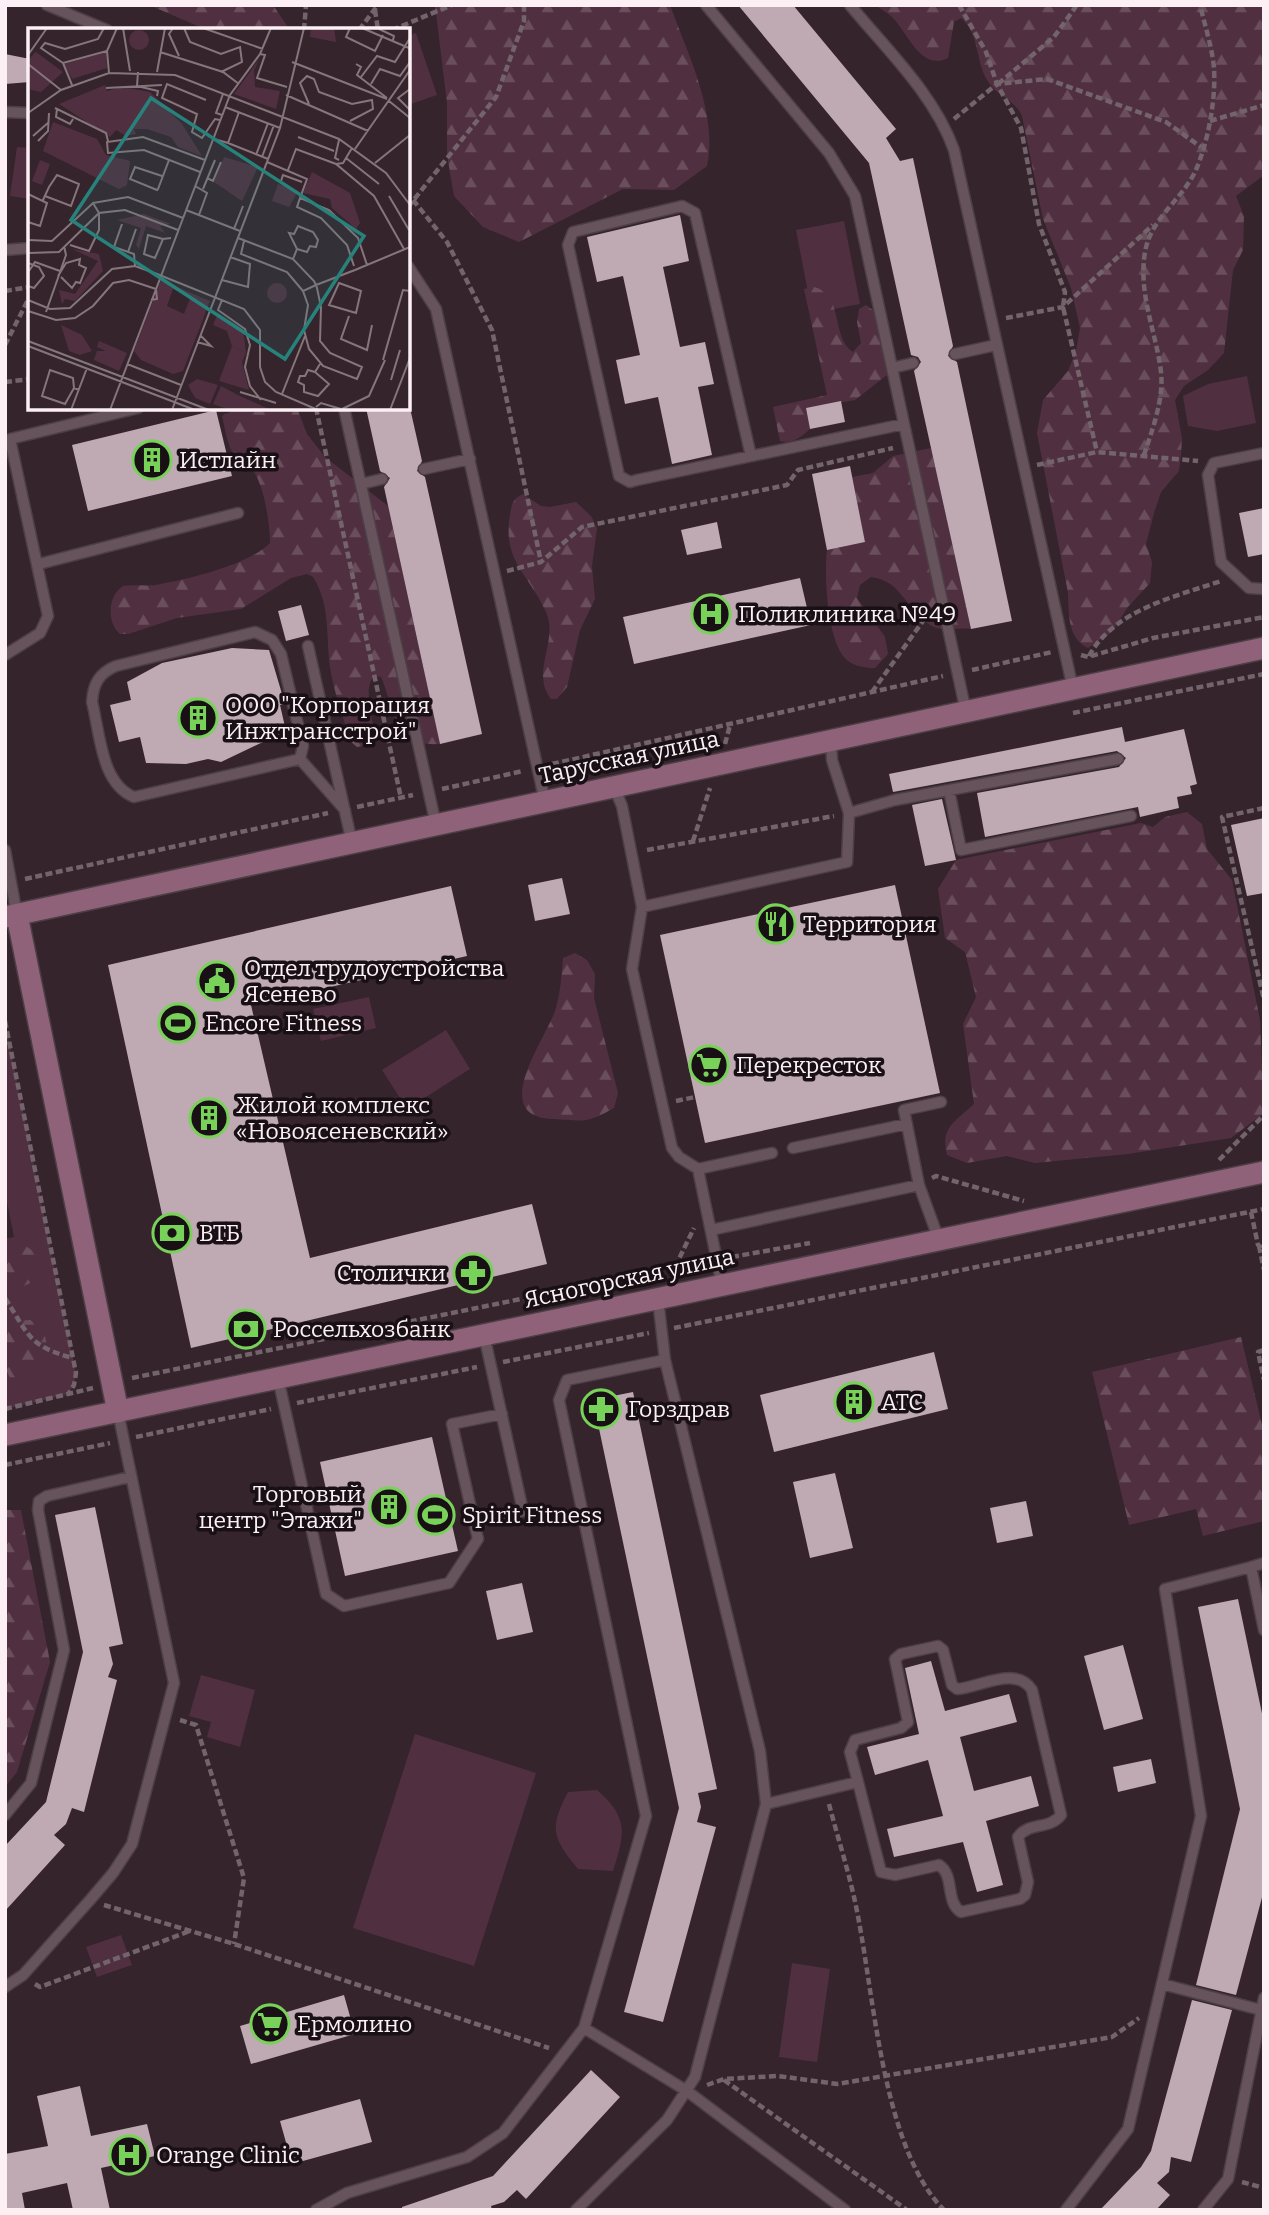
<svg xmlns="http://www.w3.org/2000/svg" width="1269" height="2215" font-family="Bitter,serif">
  <defs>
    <pattern id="forest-firs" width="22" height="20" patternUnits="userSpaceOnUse" patternTransform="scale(1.75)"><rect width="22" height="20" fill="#503040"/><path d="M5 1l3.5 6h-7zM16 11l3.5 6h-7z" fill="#6a4e5c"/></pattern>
  </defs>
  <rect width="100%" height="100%" fill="#35242c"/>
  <!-- green -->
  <path fill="#503040" d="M416,33L437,95L408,105V36Z
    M17,147L30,148V199L10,196Z
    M844,221L860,304L812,313L796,230Z
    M1247,376L1256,423L1217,431L1188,426L1183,396L1208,384Z
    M369,997L376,1028L321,1041L313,1009Z
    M5,1021L76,1373L74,1385L67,1395L5,1409V1239L14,1237L5,1192Z
    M446,1030L470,1069L407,1109L382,1070Z
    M201,1675L255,1690L240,1747L207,1737L211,1722L189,1716Z
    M415,1734L536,1773L474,1966L353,1928Z
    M597,1790C629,1818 625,1833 613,1871L578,1869C552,1838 549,1828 568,1792Z
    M121,1935L132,1965L97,1977L86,1947Z
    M792,1963L830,1969L817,2062L779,2057Z"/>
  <!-- forest -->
  <path fill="url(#forest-firs)" d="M149,5H273L290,30H207Z
    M435,5H670C688,55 718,113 707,166L674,190L623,189L519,242L483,227L454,196L447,155V103Z
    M875,5H1264V175L1236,196L1244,216L1243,250L1233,270L1224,353L1208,370L1184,386L1175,400L1182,438L1181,455L1179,471L1161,492L1154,513L1146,544L1152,562L1150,583L1127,608L1112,632L1088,648C1067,638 1069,613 1068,593L1037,433L1043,400L1068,371L1076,351L1080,328L1071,288L1043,219L1022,116C1013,97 997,98 986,78C976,60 979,33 961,18L954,22L948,58C922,71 909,36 894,19C889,13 882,10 875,5Z
    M814,287C844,294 831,338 853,352L861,343L857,322L859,309L866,305L874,311L887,375L855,400L806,408L810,429C801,437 793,444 780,441L773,407L827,395L804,289Z
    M238,408H297L307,434L325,457L388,506L440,744C392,747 395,709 381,677L374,676C356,698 392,744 357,747L350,741C344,718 335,696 331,673C325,641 332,606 313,577L307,574L291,578L241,609L177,618L128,634H120C107,623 107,596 123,586C136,584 148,587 161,584C190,579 250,564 270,543C270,524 264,481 250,467C244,462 237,462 233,454C227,443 225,428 222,416Z
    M931,448L971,629C958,627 943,632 932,626C907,612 902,580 871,577L860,585L857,598L885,637L888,654L875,668C865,668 852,666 845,658C827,639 824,575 827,550L865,542L852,477L873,473L893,456Z
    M523,494L541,506L550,507L576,502L591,516L597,528L592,566L595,599L580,630L567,687L557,699H551C530,672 559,641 546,612C529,574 502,561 510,515C512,504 512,499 523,494Z
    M1187,812L1202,824L1207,849L1232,880L1260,1020L1264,1113L1231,1138L1128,1154L1035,1163L1007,1156L967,1163L947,1155C940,1127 955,1122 974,1104L963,1024L976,997L965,952L945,938L938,889L956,860L1141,823L1153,827L1165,817Z
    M575,953L587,960L595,974L594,998L618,1093L614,1108C584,1125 584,1120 553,1119C487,1117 546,1038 555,1011C560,996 562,974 563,958Z
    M14,1238L36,1253L40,1273L33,1282L5,1294V1239Z
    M30,1320C48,1328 48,1346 46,1364L37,1373L16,1383C0,1375 5,1339 5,1322Z
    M1241,1337L1264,1433V1521L1203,1536L1196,1509L1129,1525L1092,1372Z
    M5,1510H21L50,1662L17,1772L5,1787Z"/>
  <!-- building -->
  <path fill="#bfa9b3" d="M738,5H793L896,129L886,138L900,161L913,158L953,346L948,356L957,362L1012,621L971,629L914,371L921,362L918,357L911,355L869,163Z
    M5,54L30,59V82L5,84Z
    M680,215L689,261L663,267L680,347L705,342L714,384L698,387L712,455L672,464L658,397L625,404L616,360L640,355L623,276L597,282L587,237Z
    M841,401L845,422L810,429L806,408Z
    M366,408H410L422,461L417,471L425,477L482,734L440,744L384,487L390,478L380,471Z
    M216,410L232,476L88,511L72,445Z
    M850,466L865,542L827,550L812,474Z
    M1264,508V554L1248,557L1239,513Z
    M717,522L722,548L687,555L681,530Z
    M800,578L811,625L634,664L623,617Z
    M301,605L309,635L286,641L278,611Z
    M232,648L269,650L285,704L280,705L286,731L221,762L208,759L186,764L146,763L140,737L119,742L110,705L131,700L127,682L162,663Z
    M1122,727L1125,742L1184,729L1197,784L1190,786L1192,794L1177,797L1179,808L1140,817L1138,807L985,837L977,793L1119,767L1126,758L1117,751L893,792L889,774Z
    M942,799L956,860L925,866L912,805Z
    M1264,818V893L1247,896L1231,825Z
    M562,878L570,914L535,921L528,885Z
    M895,885L940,1093L705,1143L660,935Z
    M451,886L467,956L251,1005L310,1258L532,1204L547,1264L191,1348L108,965Z
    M934,1352L948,1409L774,1452L760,1395Z
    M633,1392L717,1789L698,1793L701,1807L697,1822L716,1827L663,2022L624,2012L679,1808L593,1400Z
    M432,1437L458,1551L345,1576L320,1462Z
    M835,1473L853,1548L810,1558L793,1482Z
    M1026,1501L1033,1536L997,1543L990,1508Z
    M95,1507L123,1644L109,1647L113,1664L108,1677L117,1680L84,1812L72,1808L66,1824L54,1835L65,1845L5,1911V1846L46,1802L83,1652L55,1515Z
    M522,1583L533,1632L497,1640L486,1591Z
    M1238,1599L1264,1723V1890L1236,1995L1196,1985L1240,1809L1198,1607Z
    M1123,1645L1143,1719L1104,1730L1084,1656Z
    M931,1661L945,1711L1009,1694L1017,1722L960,1737L974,1791L1031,1776L1039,1806L986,1821L1003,1885L977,1892L963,1842L894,1857L887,1829L943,1816L928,1760L875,1775L867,1747L919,1734L905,1668Z
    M1151,1759L1156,1783L1118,1792L1113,1767Z
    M344,1995L355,2034L251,2064L240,2026Z
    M1192,2000L1232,2010L1191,2162L1171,2157L1169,2172L1157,2183L1170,2195L1156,2210H1100L1141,2167L1151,2151Z
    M591,2070L620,2097L526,2199L517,2190L504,2202L491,2206L492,2210H402V2207L493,2176Z
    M80,2086L91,2136L147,2124L155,2156L101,2168L110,2210H73L67,2183L22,2193L25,2210H5V2154L48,2146L37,2096Z
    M360,2099L372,2142L292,2164L280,2121Z"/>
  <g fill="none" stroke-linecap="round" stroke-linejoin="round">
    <!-- lane casing -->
    <g stroke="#4d3f46" stroke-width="13">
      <path id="lane" d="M47,5L107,30
        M706,5L829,153L855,196L966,712
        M850,5C887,50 934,94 954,150L1073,689
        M5,112L30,113
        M5,250L30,248
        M408,266L436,309L545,802
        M955,354L996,345
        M892,368L913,363
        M344,408L436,825
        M1264,453L1214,463L1208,475L1221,562L1249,588L1264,589
        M751,456L695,213L682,206L573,232L568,245L619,476L630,482L637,480L904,424
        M424,469L470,459
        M361,484L382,479
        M39,564L238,513
        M308,646L352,843
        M5,655L40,633L48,616L10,439L138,408
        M300,759L303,746L281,654L272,640L255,632L116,666C99,673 93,684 92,702C100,733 101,784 134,797L300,759L345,810
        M614,787L622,806L642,907L632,969L672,1148L679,1157L698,1169L722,1285
        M949,790L961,850L1131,816
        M849,813L895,800L1118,759
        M5,850L17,915
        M642,907L847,862L849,813L832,760L831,741
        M793,1148L907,1124
        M698,1169L772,1153
        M711,1230L919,1185
        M939,1240L919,1185L904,1110L941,1102
        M278,1378L326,1594L344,1606L449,1583L478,1539L474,1522L523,1511L484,1335
        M474,1522L452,1424L502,1414
        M1264,1563L1251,1567L1264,1630
        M766,1804L858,1782L881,1872L895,1875L939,1865C955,1875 945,1902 961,1912L1020,1899L1025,1895L1028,1882L1018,1837C1028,1822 1050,1830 1061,1815L1032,1690C1016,1665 981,1687 957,1689L952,1685L943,1650L938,1646L901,1654L895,1659L908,1722L901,1728L855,1740L850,1752L858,1782
        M5,1815L31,1783L64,1650L38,1510L39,1501L47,1496L130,1477
        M1162,1984L1261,2010
        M5,1987L23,1975L90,1900L113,1873L132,1844L174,1683L118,1412
        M584,2028L646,1816L559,1400L567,1380L665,1360
        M316,2210L347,2193L467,2157L503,2133L584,2028L687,2091L845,2210
        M576,2210L667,2120L695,2077L766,1804L760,1751L665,1360L658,1299
        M1066,2210L1128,2129L1201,1816L1165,1589L1251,1567
        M1203,2210L1228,2179L1264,1998"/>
    </g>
    <!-- secondary casing -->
    <g stroke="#4d3f46" stroke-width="24">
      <path id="secondary" d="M17,915L118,1412
        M5,917L1264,648
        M5,1435L1264,1172"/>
    </g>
    <!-- path -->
    <path stroke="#73646b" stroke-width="4.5" stroke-dasharray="7 3.5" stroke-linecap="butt" d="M959,5L986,52L997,84L1021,128L1039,224L1065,292L1063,307L1097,452
      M375,10L378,30
      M304,30L306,5
      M359,30L378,5
      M392,30L452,5
      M998,84L1054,37L1077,5
      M954,119L997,84L1047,79L1166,122L1201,147
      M1210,121L1264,105
      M413,200L447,242L492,330L541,562
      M408,207L496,97L524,21V5
      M5,291L30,287
      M1006,318L1063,307L1153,225
      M5,345L30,296
      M5,382L30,379
      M316,408L401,798
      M1144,455C1152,430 1164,400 1161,372C1156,331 1138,295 1145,252C1151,218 1180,202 1195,172C1208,143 1216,100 1214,68C1212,47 1205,26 1200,5
      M1037,465L1097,452L1198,461
      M507,571L541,562L582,527L787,485L798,470L893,448
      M1081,655L1088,657L1153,638L1264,617
      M1089,656C1114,610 1174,597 1221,581
      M972,670L1052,652
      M872,692L928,614
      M1073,713L1264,674
      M725,744L730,725
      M552,764L943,676
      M442,789L523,771
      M357,807L413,795
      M1264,808L1222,817L1264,1000
      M693,841L710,788
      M647,850L834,816
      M25,879L328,813
      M5,1021L76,1373L74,1385L69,1393
      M676,1101L695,1097
      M1219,1160L1264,1115
      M932,1178L936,1176L1024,1201
      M1251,1212L1258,1245L1264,1249
      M1259,1246L1264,1270
      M732,1257L810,1243
      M675,1267L694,1228
      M5,1298C29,1335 28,1346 73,1358
      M674,1328L1264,1209
      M1264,1350L1258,1352L1264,1380
      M503,1362L649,1333
      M132,1378L703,1262
      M297,1403L477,1367
      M5,1409L93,1388
      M136,1437L271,1409
      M5,1465L110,1443
      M180,1720L196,1725L244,1878L234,1944
      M829,1804C837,1835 847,1866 854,1897C874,1984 880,2146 944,2210
      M104,1905L234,1944L549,2048
      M35,1984L40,1987L190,1931
      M724,2080L907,2210
      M707,2085L724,2079L778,2076L837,2084L1112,2037L1139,2018
      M1242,2182L1264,2188"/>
    <!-- lane -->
    <use href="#lane" stroke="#66535c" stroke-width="10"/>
    <!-- secondary -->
    <use href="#secondary" stroke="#90627a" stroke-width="21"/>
  </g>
  <!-- icons -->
  <defs>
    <g id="building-ring" transform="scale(2.0125)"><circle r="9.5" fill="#181014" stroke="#78d158" stroke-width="1.5"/><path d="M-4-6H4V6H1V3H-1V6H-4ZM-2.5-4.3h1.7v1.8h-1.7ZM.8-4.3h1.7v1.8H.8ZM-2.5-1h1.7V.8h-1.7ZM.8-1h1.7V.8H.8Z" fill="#78d158"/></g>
    <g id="hospital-ring" transform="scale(2.0125)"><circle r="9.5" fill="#181014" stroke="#78d158" stroke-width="1.5"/><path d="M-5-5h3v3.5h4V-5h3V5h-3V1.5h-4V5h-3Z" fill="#78d158"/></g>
    <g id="restaurant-ring" transform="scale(2.0125)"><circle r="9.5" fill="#181014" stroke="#78d158" stroke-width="1.5"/><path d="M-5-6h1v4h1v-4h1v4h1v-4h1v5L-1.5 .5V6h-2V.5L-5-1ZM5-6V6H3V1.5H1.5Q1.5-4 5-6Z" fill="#78d158"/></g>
    <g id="civic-ring" transform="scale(2.0125)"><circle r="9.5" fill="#181014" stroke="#78d158" stroke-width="1.5"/><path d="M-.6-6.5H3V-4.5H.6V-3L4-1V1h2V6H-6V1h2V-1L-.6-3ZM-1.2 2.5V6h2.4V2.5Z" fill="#78d158"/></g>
    <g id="stadium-ring" transform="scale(2.0125)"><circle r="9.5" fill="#181014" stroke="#78d158" stroke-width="1.5"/><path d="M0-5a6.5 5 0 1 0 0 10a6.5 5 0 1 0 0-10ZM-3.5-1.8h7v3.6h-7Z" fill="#78d158"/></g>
    <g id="supermarket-ring" transform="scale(2.0125)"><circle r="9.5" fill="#181014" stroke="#78d158" stroke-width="1.5"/><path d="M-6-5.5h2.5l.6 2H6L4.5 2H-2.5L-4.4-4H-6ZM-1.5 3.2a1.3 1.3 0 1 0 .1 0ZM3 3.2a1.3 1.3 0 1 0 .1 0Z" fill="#78d158"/></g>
    <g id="bank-ring" transform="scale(2.0125)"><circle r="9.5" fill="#181014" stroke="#78d158" stroke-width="1.5"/><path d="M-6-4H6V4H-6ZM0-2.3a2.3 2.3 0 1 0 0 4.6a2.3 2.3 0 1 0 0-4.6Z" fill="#78d158"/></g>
    <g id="pharmacy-ring" transform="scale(2.0125)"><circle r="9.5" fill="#181014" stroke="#78d158" stroke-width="1.5"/><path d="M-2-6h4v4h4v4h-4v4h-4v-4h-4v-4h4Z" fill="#78d158"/></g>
  </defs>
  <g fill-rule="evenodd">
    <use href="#building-ring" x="152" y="460"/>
    <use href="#hospital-ring" x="711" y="614"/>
    <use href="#building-ring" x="198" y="718"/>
    <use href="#restaurant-ring" x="776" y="924"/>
    <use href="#civic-ring" x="217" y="981"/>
    <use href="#stadium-ring" x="178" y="1023"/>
    <use href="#supermarket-ring" x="709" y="1065"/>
    <use href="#building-ring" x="209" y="1118"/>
    <use href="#bank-ring" x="172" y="1233"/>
    <use href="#pharmacy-ring" x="473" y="1273"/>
    <use href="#bank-ring" x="246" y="1329"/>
    <use href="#building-ring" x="854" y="1402"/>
    <use href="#pharmacy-ring" x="601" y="1409"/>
    <use href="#building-ring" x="389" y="1507"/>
    <use href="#stadium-ring" x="435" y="1515"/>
    <use href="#supermarket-ring" x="270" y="2024"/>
    <use href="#hospital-ring" x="129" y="2155"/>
  </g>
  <g text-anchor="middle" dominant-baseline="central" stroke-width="7" stroke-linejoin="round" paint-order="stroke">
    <!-- poi labels -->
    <g font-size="23" fill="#fcf0f5" stroke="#181014" text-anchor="start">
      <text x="179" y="460">Истлайн</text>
      <text x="738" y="614">Поликлиника №49</text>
      <text x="225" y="705">ООО "Корпорация<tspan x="225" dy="26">Инжтрансстрой"</tspan></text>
      <text x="803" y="924">Территория</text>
      <text x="244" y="968">Отдел трудоустройства<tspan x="244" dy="26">Ясенево</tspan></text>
      <text x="205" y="1023">Encore Fitness</text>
      <text x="736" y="1065">Перекресток</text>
      <text x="236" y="1105">Жилой комплекс<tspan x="236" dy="26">«Новоясеневский»</tspan></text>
      <text x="199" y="1233">ВТБ</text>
      <text x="446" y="1273" text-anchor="end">Столички</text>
      <text x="273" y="1329">Россельхозбанк</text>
      <text x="881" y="1402">АТС</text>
      <text x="628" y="1409">Горздрав</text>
      <text x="362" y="1494" text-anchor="end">Торговый<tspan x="362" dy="26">центр "Этажи"</tspan></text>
      <text x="462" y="1515">Spirit Fitness</text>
      <text x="297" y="2024">Ермолино</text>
      <text x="156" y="2155">Orange Clinic</text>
    </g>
    <!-- street labels -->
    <g font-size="23" fill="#fcf0f5" stroke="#181014">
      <text transform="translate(629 757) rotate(-12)">Тарусская улица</text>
      <text transform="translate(629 1278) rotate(-12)">Ясногорская улица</text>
    </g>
  </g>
  <!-- overview -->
  <g transform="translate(28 28)">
    <rect width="382" height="382" fill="#35242c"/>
    <path d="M101 12a10 10 0 1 1 20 0a10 10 0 1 1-20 0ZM232,30L226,42L227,59L252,63L248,81L206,66ZM12,132L22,136L14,157L4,153ZM133,252L182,273L155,343L145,346L113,332L106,323ZM145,261L163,268L156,286L139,278ZM239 265a10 10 0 1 1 20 0a10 10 0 1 1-20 0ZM33,297L54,307L64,323L52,327L41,323ZM71,313L99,325L91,343L66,332L69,323H78L69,319ZM204,318L218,325L214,334L221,362L191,353ZM169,351L190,357L182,376L167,370L160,357ZM193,358L210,367L243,382L199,381L185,376Z" fill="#503040" fill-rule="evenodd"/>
    <path d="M283,0H306L308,14L282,9ZM8,24L35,44L13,64L0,61V32ZM78,24L79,40L44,51L36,36ZM77,57L79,63L94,59L122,64L154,96L174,128L150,119L143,109L119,101H106L108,106L98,108L88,102L82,109L31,76ZM25,94L69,111L78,127L102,133L99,157L91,161L15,123ZM196,129L230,139L214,173L186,154ZM284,144L322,165L332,195L328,201L304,180L302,171L275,165ZM250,156L270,163L261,179L244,173ZM116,186L143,196L132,198L137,205L118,198L111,221L108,217L113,200L89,192ZM44,221L71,226L75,243L47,273L37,271L34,276L31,262L47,266L70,233ZM164,268H169V274L178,273L169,289L158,285ZM190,285L215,301L218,325L204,318L199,303L185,297Z" fill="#503040"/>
    <path fill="none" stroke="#85767c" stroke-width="2" d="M76,0L70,11L37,21L17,15L13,20L35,35L79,23L89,0M95,0L102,43M145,0L141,6L151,28M156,0L162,14L193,26L212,19L214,34L193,44M175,0L235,21M322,0L318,9L347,23L355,7M334,0L381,20M349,0L366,8L365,12M79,23L81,45M132,24L195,44L211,56M232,26L237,27L229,50L259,59M0,27L19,0M264,34L359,71M35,35L44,57M0,36L33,62M328,36L333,39L329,47L359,70M110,44L109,58L130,63L129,68M129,44L137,0M333,49L349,28L367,34L382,10M343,56L352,41L372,48L382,34M78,60L134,57M382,61L370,70L382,82M258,67L340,103M178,72L139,56L134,70L169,86L164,104L174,110L187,91L192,92M361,73L382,90M281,76L272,55L279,48L286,51L291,64L324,76L344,72L345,81L322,93M197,79L252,100M27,80L78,105L80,113M29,81L28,89L42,96L45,91M0,85L33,62L81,45L147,47L311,111L358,145L382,177M194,87L188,85L195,66M5,108L21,94M270,109L306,123M186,111L200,115L211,84M10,113L20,103L21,85M200,115L240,131M327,121L382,42M228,127L240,95M234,129L246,97M318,130L351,156M311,132L307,130L311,112M239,134L279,151L272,170L301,182L330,210L339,237M347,135L382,107M308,136L315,135L324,120M260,142L268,121L308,136L346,168L376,221M172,144L116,122L80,125L79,114L115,109L177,132M134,148L107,139L102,151L129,162L130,161L141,132M179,150L185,153L193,134M253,153L255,147L274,154M167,158L179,165L171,187M175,161L187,132M0,166L19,175L12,198L0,194M361,168L381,202M272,170L269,179L293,190L319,217L326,238M15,172L21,159L29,147L51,156L43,178L17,168M65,175L100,169L155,190M158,182L212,203M94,196L86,219L106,226L107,238M206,201L215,178M210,210L265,231L286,253L288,257L289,260L293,279L292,313L302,325L334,339L329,351L295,338L281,321L276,302L280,277L275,263L288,257L327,242L382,219M135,211L120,207L116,226L127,230L135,211L143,210M0,212L24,213L65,175L71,185L31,224L0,225M216,213L213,226L259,244L275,263M42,217L61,223L71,202V185L97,182L150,202M100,224L108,201M265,231L269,221L279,224L282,218L288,219L290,212L285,204L270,198L266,206L261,205L269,221M0,235L11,239L16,248L6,260L0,258M1,243L7,234L32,243M30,248L38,235L52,231L51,237L58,240L52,255L48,254L44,260L33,249M194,252L220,259L222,236L202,229M311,255L333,263L328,285L301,277ZM0,272L22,281L42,280L84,241L107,238L129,246L216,281L232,302V339L237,354L248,364L290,382M194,272L190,282L217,301L222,317L217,339L222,358L233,372M0,283L28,292L47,290L65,278L85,255L101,252L128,261L129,271L123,272M18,284L38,227L36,218M321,288L313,311L339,322L344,297M0,313L181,382M169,314L183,318L173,308M0,318L167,382M355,332L375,262L382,263M99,336L153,357M287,344L301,356L290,368L276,364V357L270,354L272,348H277L280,342L287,344L292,336M0,346V369M363,352L372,322M46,360L45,350L22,342L14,368L37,376L46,360L51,362M212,364L248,375M254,366L277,308M288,379L293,375L313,381M314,381L341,368L357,332M43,382L59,340M82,382L202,67L232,26L243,0M144,382L252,100L276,0M362,382L382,330"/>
    <path fill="#27827c" fill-opacity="0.15" stroke="#27827c" stroke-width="3.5" d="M123,70L336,208L257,331L43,192Z"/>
    <rect width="382" height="382" fill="none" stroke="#fcf0f5" stroke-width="3.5"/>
  </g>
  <!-- border -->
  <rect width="1269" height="2215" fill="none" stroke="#fcf0f5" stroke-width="14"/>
</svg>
